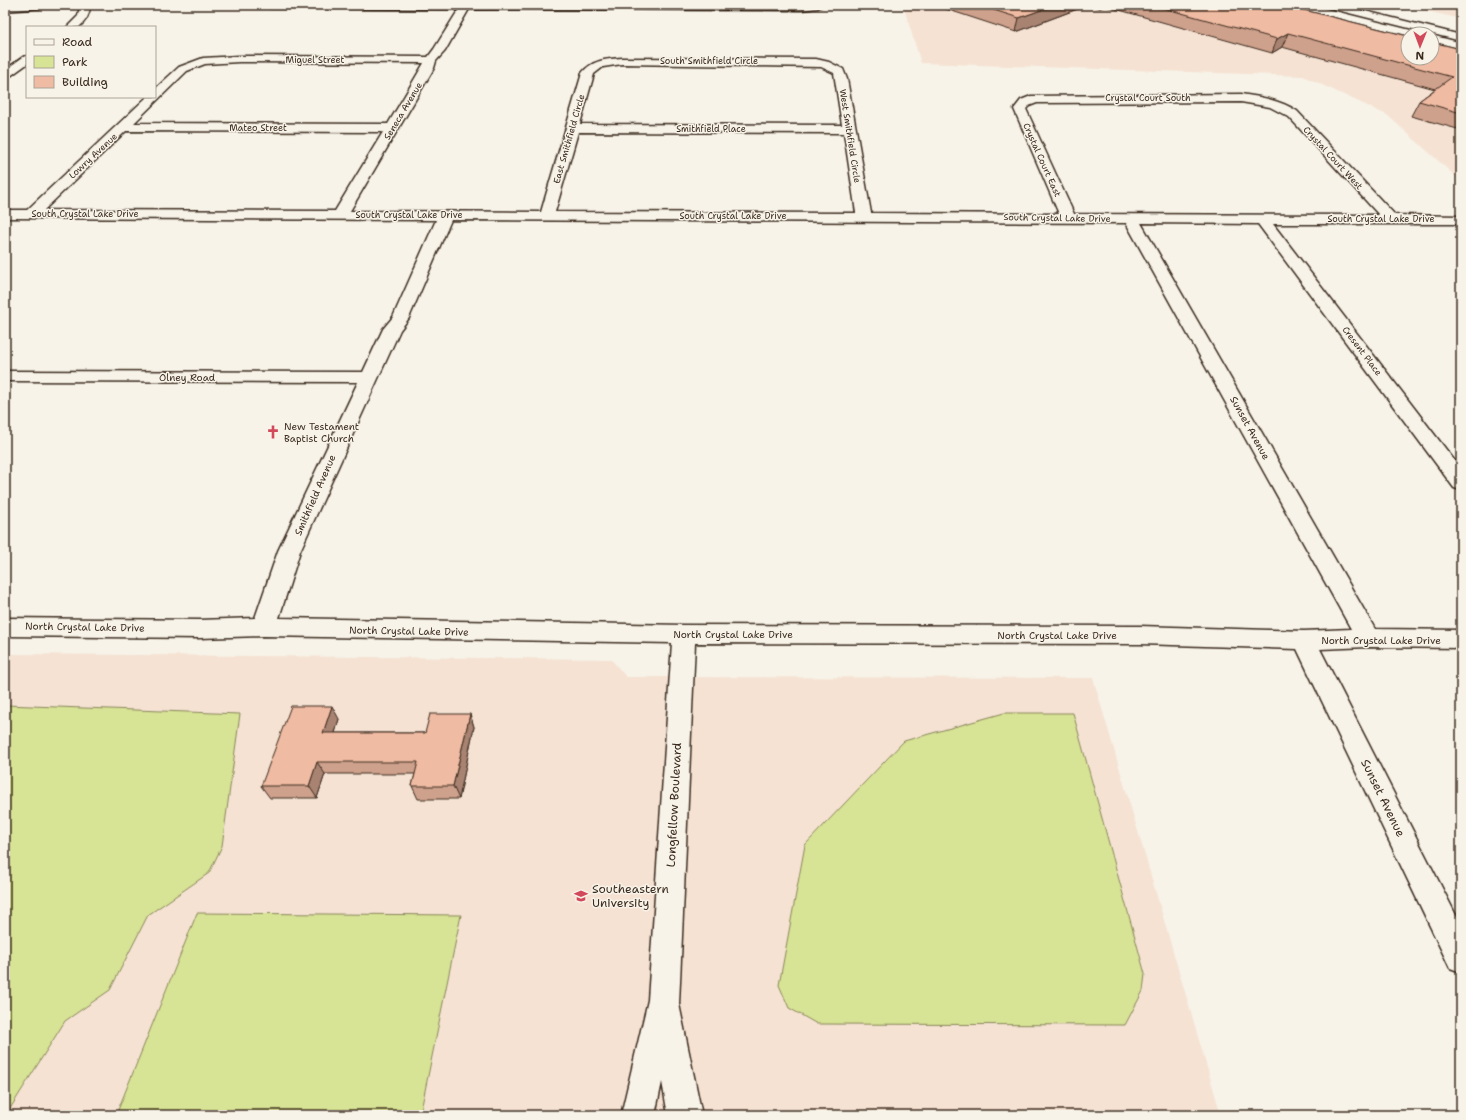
<svg xmlns="http://www.w3.org/2000/svg" width="1466" height="1120" font-family="'Shantell Sans',sans-serif">
  <rect width="100%" height="100%" fill="#f7f3e8"/>
  <filter id="ink" filterUnits="userSpaceOnUse"><feTurbulence type="fractalNoise" baseFrequency=".025" numOctaves="2"/><feDisplacementMap in="SourceGraphic" scale="8" xChannelSelector="R" yChannelSelector="G"/><feConvolveMatrix kernelMatrix="1 2 1 2 8 2 1 2 1" color-interpolation-filters="sRGB"/></filter>
  <g filter="url(#ink)">
    <!-- built -->
    <path fill="#f5e2d3" d="M903,5H1237L1408,58H1432L1461,65V181L1387,115L1303,76L921,63Z
      M1401,5H1461V19Z
      M5,654L611,659L626,677L1093,678L1221,1115H5Z"/>
    <!-- green -->
    <path fill="#d7e395" stroke="#89865a" d="M5,705L240,714L222,846L209,873L148,915L110,990L65,1021L6,1115Z
      M1004,713H1073L1145,974L1143,991L1125,1025L817,1024L789,1008L779,985L805,845L904,741Z
      M197,913L461,915L420,1115H116Z"/>
    <g fill="none" stroke-linecap="round" stroke-linejoin="round">
      <!-- minor casing -->
      <g stroke="#3b2a1e" stroke-width="3">
        <path id="minor" d="M5,5H47L42,8L5,11Z
          M80,5H90C90,15 86,21 79,27H67L78,16Z
          M265,5H823L818,8L801,10L469,9L445,51L436,61L434,68L350,211L541,212L582,73C592,60 607,59 622,58L816,59L829,62L843,69L847,79L871,213L1059,214L1014,109L1021,100L1031,96L1241,94C1261,97 1280,100 1297,111L1395,215L1461,216V224H1273L1461,469V490L1454,488L1258,224L1141,223L1375,629L1461,630V648L1368,647L1320,649L1461,925V972L1450,968L1297,649L1140,644L695,643L679,1004L702,1115H668L662,1082L655,1115H621L648,1000L672,643L264,636L200,638L5,636V618L200,620L255,618L278,551L358,382L5,381V371L363,372L383,329L393,317L436,220L5,218V210H27L147,97H155V89L179,67L203,58L239,56L428,57L434,49L459,9L270,8ZM239,62L424,63L388,124L134,123L187,71L205,64ZM622,64L821,67L834,73L842,125L580,124L594,74L603,67ZM1241,102L1270,107L1289,117L1379,215L1074,214L1026,109L1029,106L1037,103ZM126,131L383,132L335,211L44,210ZM578,132L844,133L856,213L555,212ZM451,220L1126,223L1351,629L1304,631L1140,626L684,625L279,618L300,551L400,330L409,318Z
          M27,56V64L9,77L5,78V70L23,57Z"/>
      </g>
      <!-- major casing -->
      <g stroke="#3b2a1e" stroke-width="3">
        <path id="major" d="M1324,5H1341L1461,35V41L1325,7Z"/>
      </g>
      <!-- minor -->
      <use href="#minor" fill="#f7f3e8" fill-rule="evenodd"/>
      <!-- major -->
      <use href="#major" fill="#f7f3e8" fill-rule="evenodd"/>
    </g>
    <!-- wall -->
    <path fill="#cea18c" stroke="#3b2a1e" d="M912,5H1088L1016,32L943,8L912,7Z
      M1088,5H1284L1461,49V130L1411,116L1419,101L1435,89L1282,47L1272,53L1105,6L1100,8Z
      M470,714L474,727L459,799H418L412,786L415,774H325L317,798H270L261,786L339,719L335,733H425Z"/>
    <!-- shaded-wall -->
    <path fill="#a88372" stroke="#3b2a1e" d="M1055,5H1088L1016,32L1019,18Z
      M1101,5H1105V6L1100,8Z
      M1288,33L1282,47L1272,53L1277,39Z
      M332,706L339,719L331,746L323,733Z
      M470,714L474,727L459,799L453,786Z
      M317,762L325,774L317,798L309,786Z"/>
    <!-- building -->
    <path fill="#f0bba3" stroke="#3b2a1e" d="M978,5H1055L1019,18Z
      M1152,5H1284L1408,36V58H1432V42L1461,49V113L1419,101L1452,77L1288,33L1277,39Z
      M291,706H332L323,733H425L430,714H470L453,786H412L418,762H317L309,786H261Z"/>
  </g>
  <!-- icons -->
  <defs>
    <g id="church-bare" transform="scale(1.08)"><path d="M-1.2-6h2.4v3.5h3.3v2.4h-3.3V6h-2.4V-.1h-3.3v-2.4h3.3Z" fill="#d1495b" stroke="#f7f3e8" stroke-width="2.5" paint-order="stroke"/></g>
    <g id="university-bare" transform="scale(1.08)"><path d="M0-5L7-2L0 1L-7-2ZM-4 1L0 2.5L4 1V4Q0 6-4 4Z" fill="#d1495b" stroke="#f7f3e8" stroke-width="2.5" paint-order="stroke"/></g>
  </defs>
  <g fill-rule="evenodd">
    <use href="#church-bare" x="273" y="432"/>
    <use href="#university-bare" x="581" y="896"/>
  </g>
  <g text-anchor="middle" dominant-baseline="central" stroke-width="3" stroke-linejoin="round" paint-order="stroke">
    <!-- far-street labels -->
    <g font-size="9" fill="#3b2a1e" stroke="#f7f3e8">
      <text x="315" y="60">Miguel Street</text>
      <text x="709" y="61">South Smithfield Circle</text>
      <text x="1148" y="98">Crystal Court South</text>
      <text transform="translate(403 111) rotate(-59)">Seneca Avenue</text>
      <text x="258" y="128">Mateo Street</text>
      <text x="711" y="129">Smithfield Place</text>
      <text transform="translate(850 136) rotate(81)">West Smithfield Circle</text>
      <text transform="translate(569 139) rotate(-74)">East Smithfield Circle</text>
      <text transform="translate(93 156) rotate(-43)">Lowry Avenue</text>
      <text transform="translate(1333 158) rotate(47)">Crystal Court West</text>
      <text transform="translate(1042 160) rotate(66)">Crystal Court East</text>
      <text x="85" y="214">South Crystal Lake Drive</text>
      <text x="409" y="215">South Crystal Lake Drive</text>
      <text x="733" y="216">South Crystal Lake Drive</text>
      <text transform="translate(1057 218) rotate(1)">South Crystal Lake Drive</text>
      <text x="1381" y="219">South Crystal Lake Drive</text>
      <text transform="translate(1362 351) rotate(53)">Cresent Place</text>
    </g>
    <!-- street labels -->
    <g font-size="10" fill="#3b2a1e" stroke="#f7f3e8">
      <text x="187" y="377">Olney Road</text>
      <text transform="translate(1250 428) rotate(61)">Sunset Avenue</text>
      <text transform="translate(315 495) rotate(-66)">Smithfield Avenue</text>
      <text transform="translate(85 627) rotate(1)">North Crystal Lake Drive</text>
      <text transform="translate(409 631) rotate(1)">North Crystal Lake Drive</text>
      <text x="733" y="634">North Crystal Lake Drive</text>
      <text x="1057" y="635">North Crystal Lake Drive</text>
      <text x="1381" y="640">North Crystal Lake Drive</text>
    </g>
    <!-- poi labels -->
    <g font-size="10" fill="#3b2a1e" stroke="#f7f3e8" text-anchor="start">
      <text x="284" y="426">New Testament<tspan x="284" dy="12">Baptist Church</tspan></text>
    </g>
    <!-- near-street labels -->
    <g font-size="12" fill="#3b2a1e" stroke="#f7f3e8">
      <text transform="translate(1383 798) rotate(64)">Sunset Avenue</text>
      <text transform="translate(674 805) rotate(-87)">Longfellow Boulevard</text>
    </g>
    <!-- near-poi labels -->
    <g font-size="12" fill="#3b2a1e" stroke="#f7f3e8" text-anchor="start">
      <text x="592" y="889">Southeastern<tspan x="592" dy="14">University</tspan></text>
    </g>
  </g>
  <!-- margin -->
  <rect width="1466" height="1120" fill="none" stroke="#f7f3e8" stroke-width="20"/>
  <rect x="10" y="10" width="1446" height="1100" fill="none" stroke="#3b2a1e" stroke-width="1.5" filter="url(#ink)"/>
  <!-- legend -->
  <rect x="26" y="26" width="130" height="72" fill="#f7f3e8" stroke="#aca397"/>
  <rect x="34" y="39" width="20" height="6" fill="#f7f3e8" stroke="#aca397"/>
  <text x="62" y="46" font-size="12" fill="#3b2a1e">Road</text>
  <rect x="34" y="56" width="20" height="12" fill="#d7e395" stroke="#aca397"/>
  <text x="62" y="66" font-size="12" fill="#3b2a1e">Park</text>
  <rect x="34" y="76" width="20" height="12" fill="#f0bba3" stroke="#aca397"/>
  <text x="62" y="86" font-size="12" fill="#3b2a1e">Building</text>
  <!-- north arrow -->
  <g transform="translate(1420 46) rotate(181)"><circle r="19" fill="#f7f3e8" stroke="#aca397"/>
  <path d="M0-3L7 15L0 10L-7 15Z" fill="#d1495b"/>
  <text y="-6" font-size="11" font-weight="bold" text-anchor="middle" fill="#3b2a1e">N</text>
  </g>
</svg>
